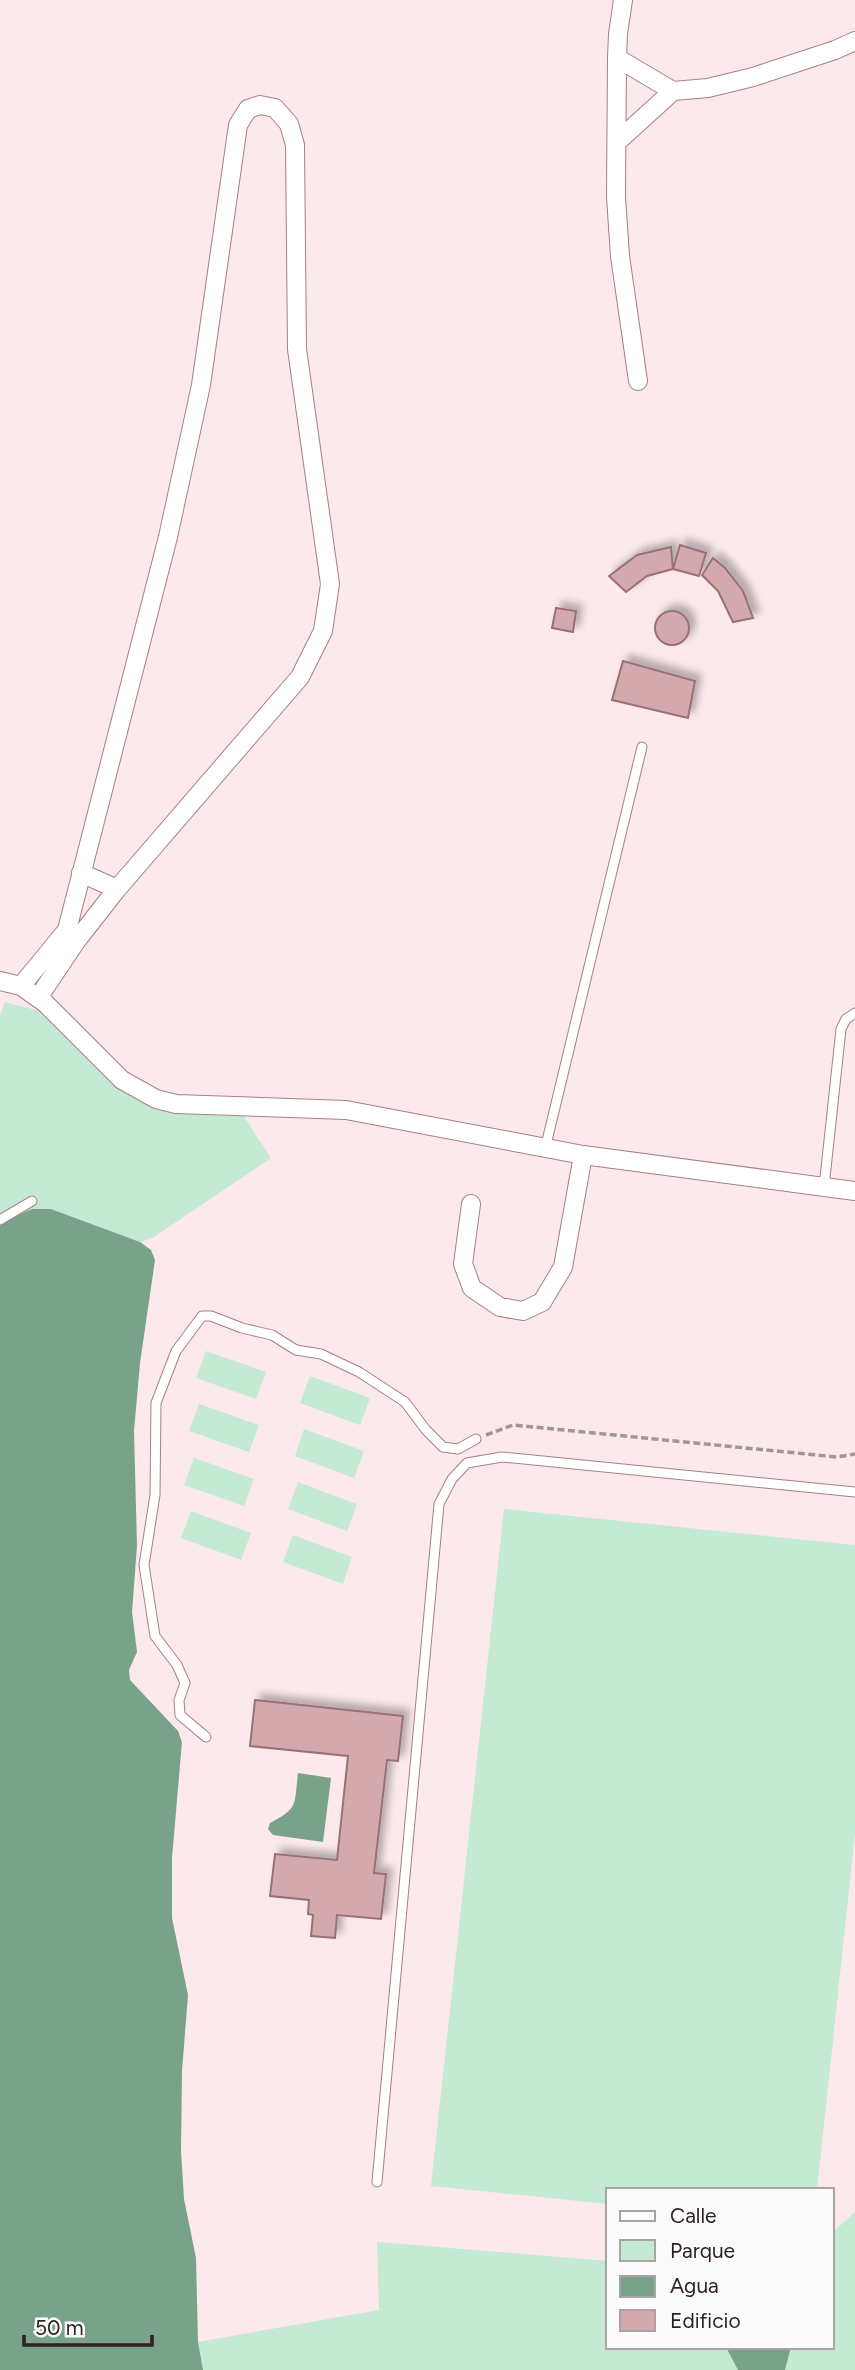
<svg xmlns="http://www.w3.org/2000/svg" width="855" height="2370" font-family="Figtree,sans-serif">
  <defs>
    <filter id="shadow"><feDropShadow dx="6" dy="-6" stdDeviation="3.5" flood-color="#0004"/></filter>
  </defs>
  <rect width="100%" height="100%" fill="#fbe9eb"/>
  <!-- green -->
  <path fill="#c5ead4" d="M5,1002L51,1014L126,1084L189,1112L243,1115L271,1158L154,1237L140,1242L51,1209L0,1223V1015Z
    M206,1351L266,1372L256,1399L196,1378Z
    M310,1376L370,1398L360,1425L300,1403Z
    M199,1404L259,1425L249,1452L189,1431Z
    M304,1429L364,1451L354,1478L295,1456Z
    M194,1458L254,1479L244,1506L184,1485Z
    M298,1482L357,1504L347,1531L288,1509Z
    M504,1509L855,1545V1834L817,2190H608V2204L431,2186Z
    M191,1511L251,1533L241,1560L181,1538Z
    M293,1535L352,1557L343,1584L283,1562Z
    M855,2212V2370H203L198,2342L379,2310L377,2242L608,2261V2347H832V2233Z"/>
  <!-- water -->
  <path fill="#78a38a" d="M32,1209H51L140,1242L151,1250L155,1260L140,1363L134,1431L137,1546L132,1612L137,1652L129,1670L130,1680L178,1731L182,1742L172,1858V1918L188,1995L182,2071L181,2151L184,2199L196,2258L198,2342L203,2370H0V1223Z
    M298,1773L331,1778L323,1842L273,1835L268,1829L270,1823C299,1808 294,1805 298,1773Z
    M726,2347H791L785,2370H738Z"/>
  <!-- building -->
  <path fill="#d3a9ae" stroke="#987176" stroke-width="2" filter="url(#shadow)" d="M680,545L706,553L699,576L673,569Z
    M671,547L673,569L647,576L626,592L609,576L637,555Z
    M713,558L725,568L743,591L753,618L733,622L718,591L702,575Z
    M556,608L576,611L573,632L552,628Z
    M655 628a17 17 0 1 1 34 0a17 17 0 1 1-34 0Z
    M623,661L695,681L688,718L612,700Z
    M255,1700L403,1716L398,1761L387,1760L374,1873L386,1874L381,1919L337,1915L335,1938L311,1936L313,1915L308,1914L309,1900L270,1896L275,1854L337,1860L348,1756L250,1746Z"/>
  <g fill="none" stroke-linecap="round" stroke-linejoin="round">
    <!-- lane casing -->
    <g stroke="#a77f84" stroke-width="11">
      <path id="lane" d="M545,1149L642,747
        M824,1187L841,1029L846,1019L855,1013
        M0,1220L32,1201
        M206,1737L180,1715L179,1700L185,1683L177,1665L155,1636L144,1565L155,1495L156,1403L176,1351L202,1316H211L242,1328L272,1335L296,1350L321,1354L359,1372L405,1402L426,1430L443,1447L458,1449L476,1439
        M377,2182L439,1504L452,1479L467,1463L502,1457L855,1492"/>
    </g>
    <!-- street casing -->
    <g stroke="#a77f84" stroke-width="20">
      <path id="street" d="M623,0L618,34L617,58L616,197L620,256L638,381
        M617,58L673,91L708,88L753,77L835,50L855,41
        M618,141L673,91
        M81,873L117,889
        M0,981L21,986L45,1003L122,1080L156,1099L176,1104L346,1110L583,1155L855,1191
        M21,986L67,930L168,537L201,385L238,125L248,109L260,105L275,108L289,124L295,145L297,349L330,584L323,631L300,677L117,889L77,940L38,998
        M471,1204L463,1264L472,1288L500,1307L523,1311L542,1302L563,1267L583,1155"/>
    </g>
    <!-- path -->
    <path stroke="#a59496" stroke-width="3.5" stroke-dasharray="7 3.5" stroke-linecap="butt" d="M486,1435L513,1425L837,1457L855,1454"/>
    <!-- lane -->
    <use href="#lane" stroke="#fff" stroke-width="9"/>
    <!-- street -->
    <use href="#street" stroke="#fff" stroke-width="18"/>
  </g>
  <!-- legend -->
  <rect x="606" y="2188" width="228" height="161" fill="#fbfbfb" stroke="#a9a3a4" stroke-width="2"/>
  <rect x="620" y="2211" width="35" height="10" fill="#ffffff" stroke="#a9a3a4" stroke-width="2"/>
  <text x="670" y="2223" font-size="21" fill="#2e1f21">Calle</text>
  <rect x="620" y="2240" width="35" height="21" fill="#c5ead4" stroke="#a9a3a4" stroke-width="2"/>
  <text x="670" y="2258" font-size="21" fill="#2e1f21">Parque</text>
  <rect x="620" y="2276" width="35" height="21" fill="#78a38a" stroke="#a9a3a4" stroke-width="2"/>
  <text x="670" y="2293" font-size="21" fill="#2e1f21">Agua</text>
  <rect x="620" y="2310" width="35" height="21" fill="#d3a9ae" stroke="#a9a3a4" stroke-width="2"/>
  <text x="670" y="2328" font-size="21" fill="#2e1f21">Edificio</text>
  <!-- scale -->
  <path d="M24 2335v10h128v-10" fill="none" stroke="#2e1f21" stroke-width="3.5"/>
  <text x="35" y="2335" font-size="21" fill="#2e1f21" stroke="#fbfbfb" stroke-width="5" paint-order="stroke">50 m</text>
</svg>
